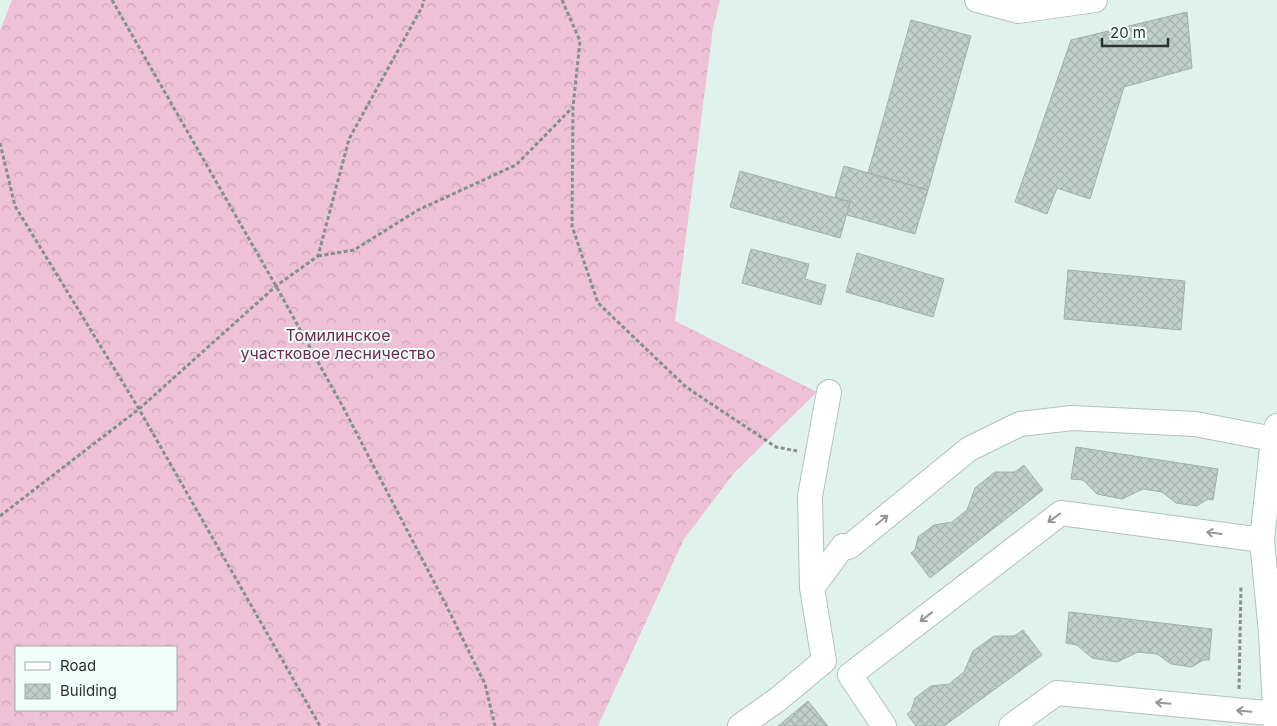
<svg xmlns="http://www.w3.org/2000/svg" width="1277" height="726" font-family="Inter,sans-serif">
  <defs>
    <pattern id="forest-crowns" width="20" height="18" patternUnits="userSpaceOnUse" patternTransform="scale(1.25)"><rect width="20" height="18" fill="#eec1d7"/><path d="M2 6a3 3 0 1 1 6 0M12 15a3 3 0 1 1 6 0" fill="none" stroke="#cca6b9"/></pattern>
    <pattern id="building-cross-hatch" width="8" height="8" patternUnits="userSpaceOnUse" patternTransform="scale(1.25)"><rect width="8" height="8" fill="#bfd0ca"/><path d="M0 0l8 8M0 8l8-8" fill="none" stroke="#a4b3ae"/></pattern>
  </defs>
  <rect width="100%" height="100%" fill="#e1f2ec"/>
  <!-- forest -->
  <path fill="url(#forest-crowns)" fill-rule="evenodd" d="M12,0H720L713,28L675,321L817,392L735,472L684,539L598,726H0V31ZM16,647H176V710H16Z"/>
  <!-- building -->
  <path fill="url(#building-cross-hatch)" stroke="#a0b0aa" d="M1187,12L1192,68L1124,87L1090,199L1057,188L1047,214L1015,202L1071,40Z
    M911,20L971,36L928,190L868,173Z
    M844,166L928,190L915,234L847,215L850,202L835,197Z
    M740,171L850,202L840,238L730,207Z
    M751,249L809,264L805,279L826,285L821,305L742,283Z
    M857,253L944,279L933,317L846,292Z
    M1068,270L1185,281L1181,330L1064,319Z
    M1076,447L1218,469L1213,500L1208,499L1197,506L1176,503L1162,492L1143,489L1122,499L1097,494L1083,480L1071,479Z
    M1024,465L1043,490L930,578L911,553L915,550L918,537L934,525L952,522L967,510L975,488L995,472H1015Z
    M1069,612L1212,629L1209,660H1203L1192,667L1171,664L1157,654L1138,652L1117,662L1092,658L1077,645L1066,643Z
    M1023,630L1042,655L944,726H916L907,714L911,711L915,698L931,686L949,684L964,672L973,651L994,636H1014Z
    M808,701L828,726H778Z"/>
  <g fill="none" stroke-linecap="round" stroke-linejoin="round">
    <!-- minor casing -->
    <g stroke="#b1c2bc" stroke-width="26">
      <path id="minor" d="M977,0L1018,11L1095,0
        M812,588L843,546L849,547L969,449L1020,424L1072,418L1195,424L1273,439
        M740,726L777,700L824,661L812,588L810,496L829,392
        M884,726L850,675L1061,513L1262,540
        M1011,726L1057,693L1277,714
        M1276,726L1271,633L1262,540L1273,439L1277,426"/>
    </g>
    <!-- path -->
    <path stroke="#84908c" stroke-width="3" stroke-dasharray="4 2.5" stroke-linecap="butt" d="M112,0L276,286L344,409L446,605L485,684L495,726
      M562,0L580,41L573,107L572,226L598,303L686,387L776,447L797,451
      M0,143L15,206L139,409L320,726
      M318,256L354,250L418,210L516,165L573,107
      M0,516L139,409L276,286L318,256L349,139L422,7L424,0
      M1239,689L1241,585"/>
    <!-- minor -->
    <use href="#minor" stroke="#fff" stroke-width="24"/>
  </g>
  <!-- one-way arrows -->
  <defs><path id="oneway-shaft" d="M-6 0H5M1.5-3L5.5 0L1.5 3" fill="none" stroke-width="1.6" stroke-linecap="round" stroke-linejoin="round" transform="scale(1.25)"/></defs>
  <g stroke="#969898">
    <use href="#oneway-shaft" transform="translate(1054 518) rotate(144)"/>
    <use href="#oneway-shaft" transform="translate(882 520) rotate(-39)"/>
    <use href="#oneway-shaft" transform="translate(1214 533) rotate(-172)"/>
    <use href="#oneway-shaft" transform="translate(926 617) rotate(142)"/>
    <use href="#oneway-shaft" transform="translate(1163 703) rotate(-175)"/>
    <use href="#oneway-shaft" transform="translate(1244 711) rotate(-175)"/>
  </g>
  <g text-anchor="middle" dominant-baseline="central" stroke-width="4" stroke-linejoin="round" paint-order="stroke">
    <!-- park labels -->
    <g font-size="16" fill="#702751" stroke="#f1fffa">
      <text x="338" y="335">Томилинское<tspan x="338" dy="18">участковое лесничество</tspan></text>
    </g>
  </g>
  <!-- legend -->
  <rect x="15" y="646" width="162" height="65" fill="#f1fffa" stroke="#a2ada9"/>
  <rect x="25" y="662" width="25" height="8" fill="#ffffff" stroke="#a2ada9"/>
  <text x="60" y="671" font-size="15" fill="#2c3230">Road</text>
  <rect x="25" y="684" width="25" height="15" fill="url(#building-cross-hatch)" stroke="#a2ada9"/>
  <text x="60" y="696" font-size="15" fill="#2c3230">Building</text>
  <!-- scale -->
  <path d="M1102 38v8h66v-8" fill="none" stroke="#2c3230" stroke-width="2.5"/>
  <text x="1110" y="38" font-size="15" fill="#2c3230" stroke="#f1fffa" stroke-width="4" paint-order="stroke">20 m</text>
</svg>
